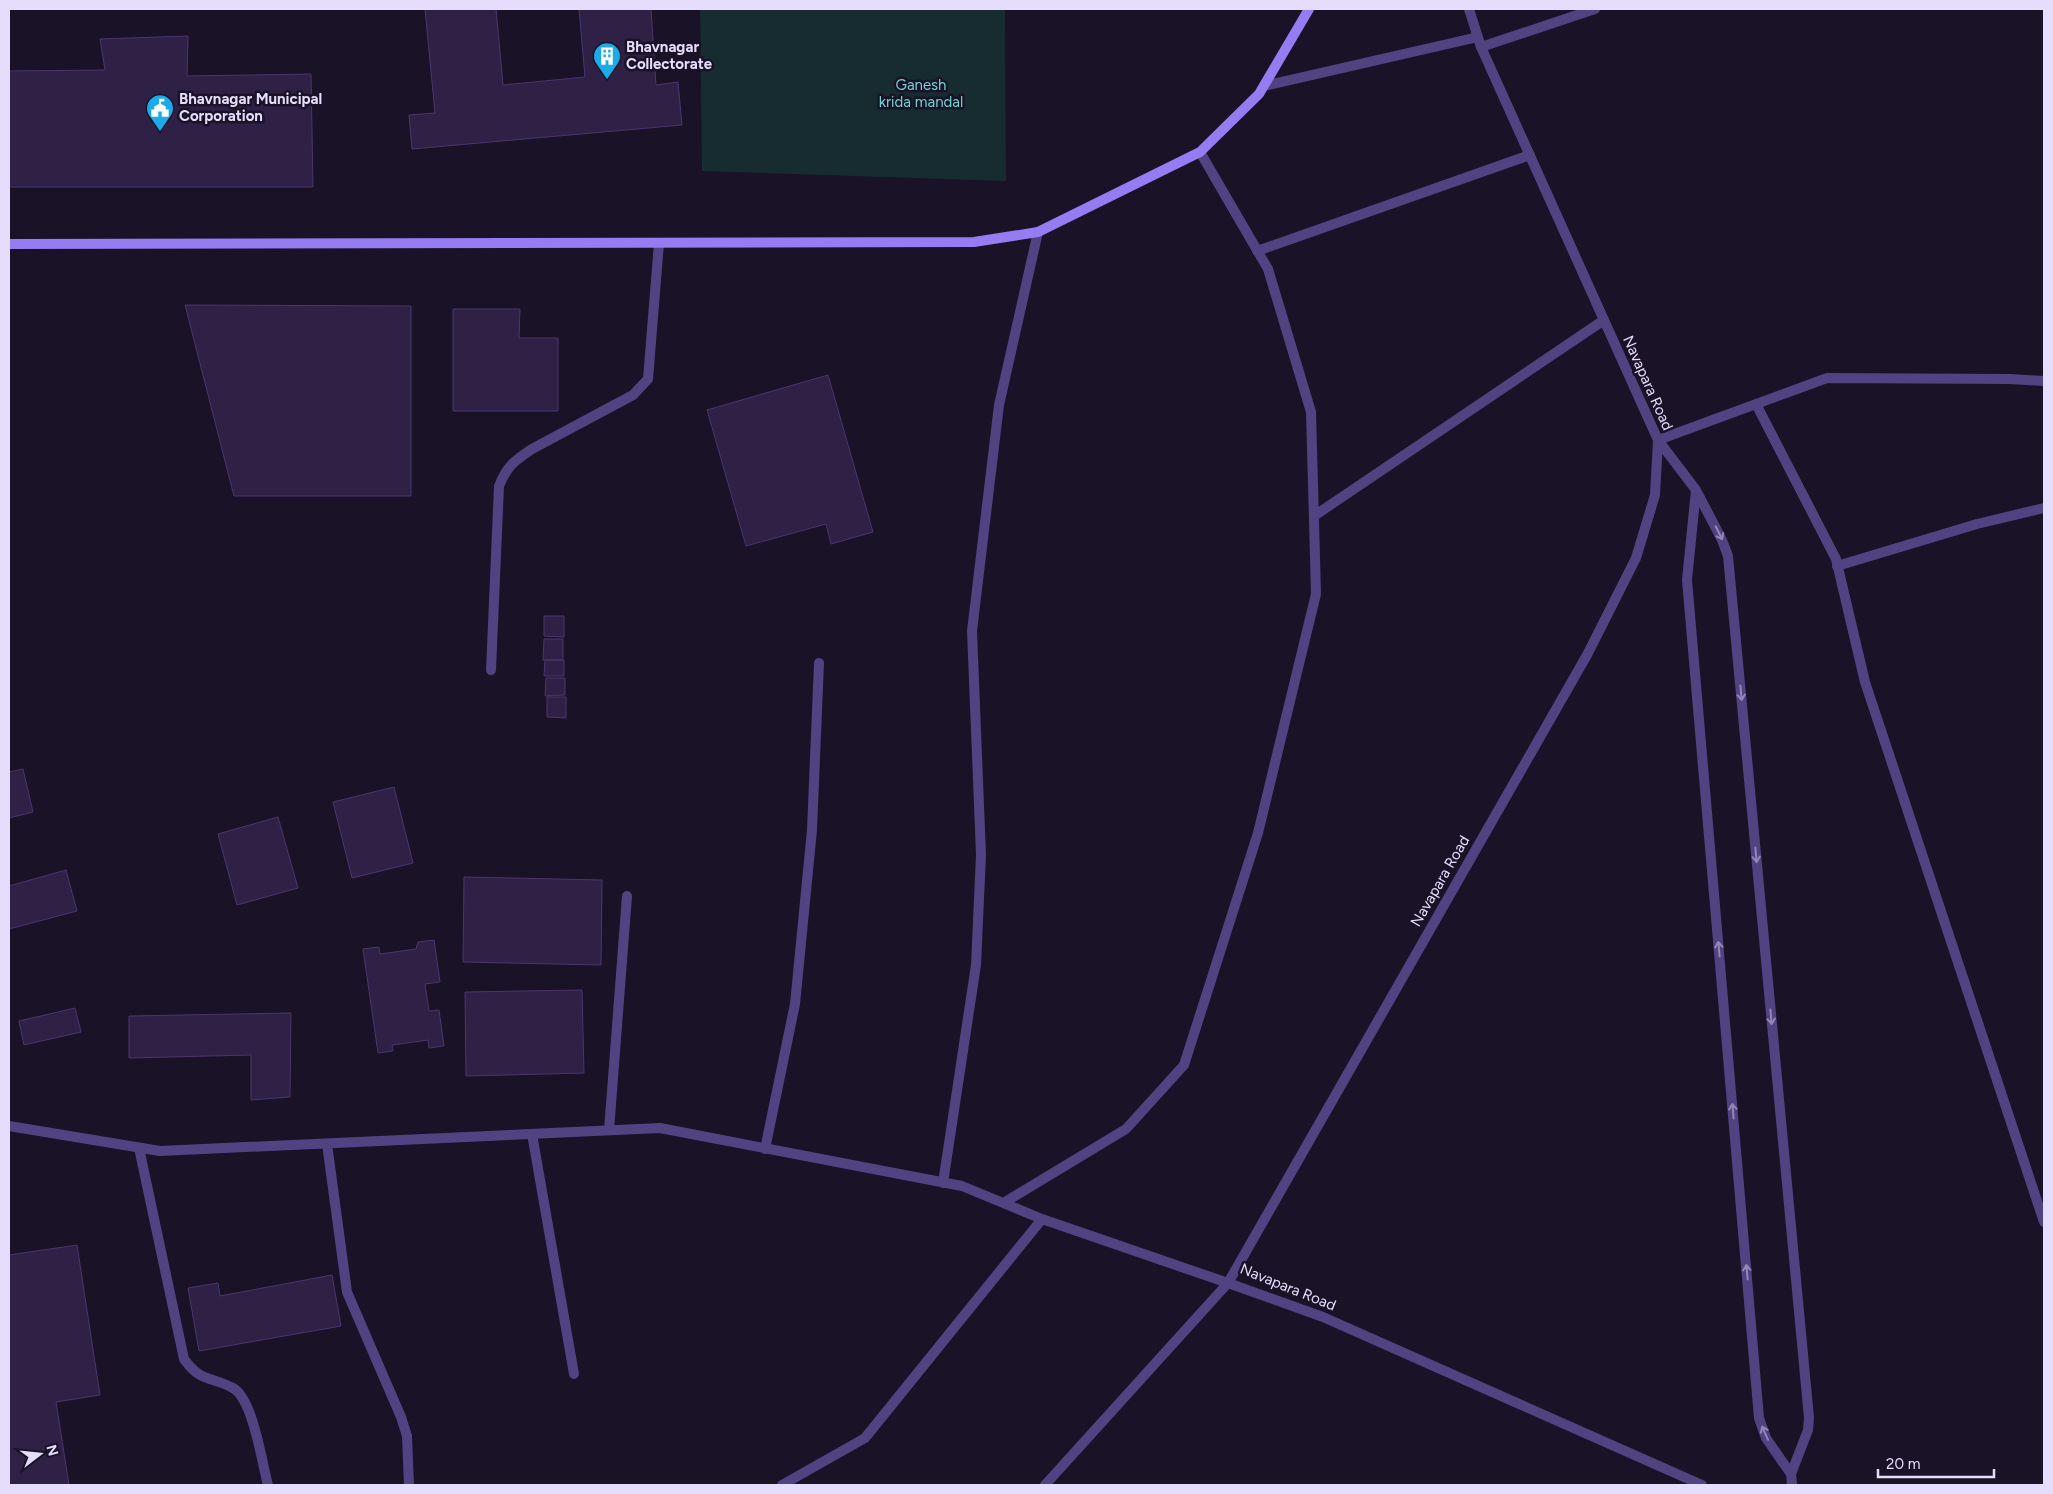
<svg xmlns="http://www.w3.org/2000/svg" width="2053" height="1494" font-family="Figtree,sans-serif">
  <rect width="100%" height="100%" fill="#1a1227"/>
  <!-- green -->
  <path fill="#162c30" d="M700,9H1005L1006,181L702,171Z"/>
  <!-- building -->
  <path fill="#2f2046" stroke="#4c356f" d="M425,9H496L503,85L585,77L579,9H651L656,85L678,82L682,125L412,149L409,115L435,113Z
    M188,36L187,76L311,74L313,187H9V71L105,70L100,39Z
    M185,305L411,306V496H234Z
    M453,309H520L519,338H558V411H453Z
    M828,375L873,532L831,544L826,524L746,546L707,410Z
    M544,616H564V637L544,636Z
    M544,639H563V660H543Z
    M545,660H564V676H544Z
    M546,678H565V695L545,696Z
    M547,697H566V718L547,717Z
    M23,769L33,812L9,818V772Z
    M394,787L413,863L352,878L333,802Z
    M278,817L298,888L237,905L218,834Z
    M66,870L77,911L9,929V886Z
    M464,877L602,880L601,965L463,962Z
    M434,940L440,982L425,984L429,1011L439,1010L444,1046L429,1048L428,1040L392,1045L393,1051L378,1053L363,949L379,947L380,954L416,949L418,942Z
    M582,990L584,1073L466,1076L465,992Z
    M75,1008L81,1032L24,1045L19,1021Z
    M291,1013L290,1097L251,1100V1055L129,1058V1016Z
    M77,1245L100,1395L56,1402L69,1485H9V1255Z
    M332,1275L341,1326L199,1351L188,1288L218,1283L220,1296Z"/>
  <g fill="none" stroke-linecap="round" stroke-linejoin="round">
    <!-- service -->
    <path stroke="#514281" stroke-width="10" d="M1837,566L1977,524L2044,508
      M609,1130L627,896"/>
    <!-- minor -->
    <path stroke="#514281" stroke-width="10" d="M1481,47L1595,9
      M1257,251L1530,155
      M1756,404L1836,559L1865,682L2044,1222
      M1658,440L1827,378L2010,379L2044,381
      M1314,516L1604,320
      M491,670L499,486C507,466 514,461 532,449L633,395L648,379L659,243
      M9,1126L160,1151L660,1128L962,1186L1042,1219L1228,1283L1045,1485
      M532,1134L574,1374
      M327,1144L347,1292L401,1417L407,1436L409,1485
      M139,1148L184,1359C201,1383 211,1376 233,1388C253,1399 262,1463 268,1485
      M765,1149L795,1004L812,830L819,663
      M943,1183L976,965L981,855L972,631L999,405L1038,232
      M1005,1202L1126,1129L1184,1065L1258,833L1316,594L1311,412L1268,269L1200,152
      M782,1485L865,1438L1042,1219"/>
    <!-- tertiary -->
    <path stroke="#514281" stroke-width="10" d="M1469,9L1481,47L1658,440L1655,495L1636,558L1587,655L1228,1283L1323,1317L1702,1485
      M1264,86L1478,37
      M1658,440L1696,490L1722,540L1728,556L1809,1418L1808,1430L1791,1474
      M1696,490L1687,580L1759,1418L1766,1438L1791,1474L1792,1485"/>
    <!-- secondary -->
    <path stroke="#967cf2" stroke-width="10" d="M9,244L974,242L1038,232L1200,152L1259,94L1309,9"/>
  </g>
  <!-- one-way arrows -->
  <defs><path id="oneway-shaft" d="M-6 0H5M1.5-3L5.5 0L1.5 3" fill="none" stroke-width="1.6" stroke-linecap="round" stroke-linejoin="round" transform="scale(1.25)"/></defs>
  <g stroke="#9487b8">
    <use href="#oneway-shaft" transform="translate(1719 533) rotate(63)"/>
    <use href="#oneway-shaft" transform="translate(1741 693) rotate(85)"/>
    <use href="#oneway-shaft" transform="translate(1756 855) rotate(85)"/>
    <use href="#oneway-shaft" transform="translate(1719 949) rotate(-95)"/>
    <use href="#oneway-shaft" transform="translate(1771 1017) rotate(85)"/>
    <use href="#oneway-shaft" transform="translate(1733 1111) rotate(-95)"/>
    <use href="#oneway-shaft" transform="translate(1747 1272) rotate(-95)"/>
    <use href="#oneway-shaft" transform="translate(1765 1433) rotate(-114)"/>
  </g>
  <!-- icons -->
  <defs>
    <g id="building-pin" transform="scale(1.4375)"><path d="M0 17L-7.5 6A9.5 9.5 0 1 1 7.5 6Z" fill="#1babe8" stroke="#1a1227"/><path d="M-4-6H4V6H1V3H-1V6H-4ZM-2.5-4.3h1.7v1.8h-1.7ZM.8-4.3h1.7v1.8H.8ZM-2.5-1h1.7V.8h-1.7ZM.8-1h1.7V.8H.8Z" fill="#fff"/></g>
    <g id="civic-pin" transform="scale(1.4375)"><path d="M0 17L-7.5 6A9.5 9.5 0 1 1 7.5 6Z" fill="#1babe8" stroke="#1a1227"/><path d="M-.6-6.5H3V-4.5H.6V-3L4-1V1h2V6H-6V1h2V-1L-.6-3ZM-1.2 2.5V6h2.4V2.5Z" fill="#fff"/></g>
  </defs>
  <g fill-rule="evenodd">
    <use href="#building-pin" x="607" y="56"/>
    <use href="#civic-pin" x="160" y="108"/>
  </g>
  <g text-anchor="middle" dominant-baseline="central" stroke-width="5" stroke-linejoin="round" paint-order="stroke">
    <!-- poi labels -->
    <g font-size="15" font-weight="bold" fill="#e6dcfb" stroke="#1a1227" text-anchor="start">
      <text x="626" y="47">Bhavnagar<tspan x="626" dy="17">Collectorate</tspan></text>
      <text x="179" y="99">Bhavnagar Municipal<tspan x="179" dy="17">Corporation</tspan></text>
    </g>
    <!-- park labels -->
    <g font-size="15" fill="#6ed5d0" stroke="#1a1227">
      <text x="921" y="85">Ganesh<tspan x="921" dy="17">krida mandal</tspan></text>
    </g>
    <!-- street labels -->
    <g font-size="15" fill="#e6dcfb" stroke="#1a1227">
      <text transform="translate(1648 383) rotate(66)">Navapara Road</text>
      <text transform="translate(1440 881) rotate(-60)">Navapara Road</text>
      <text transform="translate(1288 1287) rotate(22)">Navapara Road</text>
    </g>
  </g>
  <!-- border -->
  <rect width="2053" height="1494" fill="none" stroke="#e6dcfb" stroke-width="20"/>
  <!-- north arrow -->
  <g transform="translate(40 1454) rotate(74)" stroke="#1a1227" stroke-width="4" paint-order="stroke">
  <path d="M0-4L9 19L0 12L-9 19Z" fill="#e6dcfb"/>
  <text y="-8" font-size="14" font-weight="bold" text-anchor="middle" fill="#e6dcfb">N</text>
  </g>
  <!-- scale -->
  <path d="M1878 1469v8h116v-8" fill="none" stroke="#e6dcfb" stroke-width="2.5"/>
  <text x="1886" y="1469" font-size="15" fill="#e6dcfb" stroke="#1a1227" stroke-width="4" paint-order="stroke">20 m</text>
</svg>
